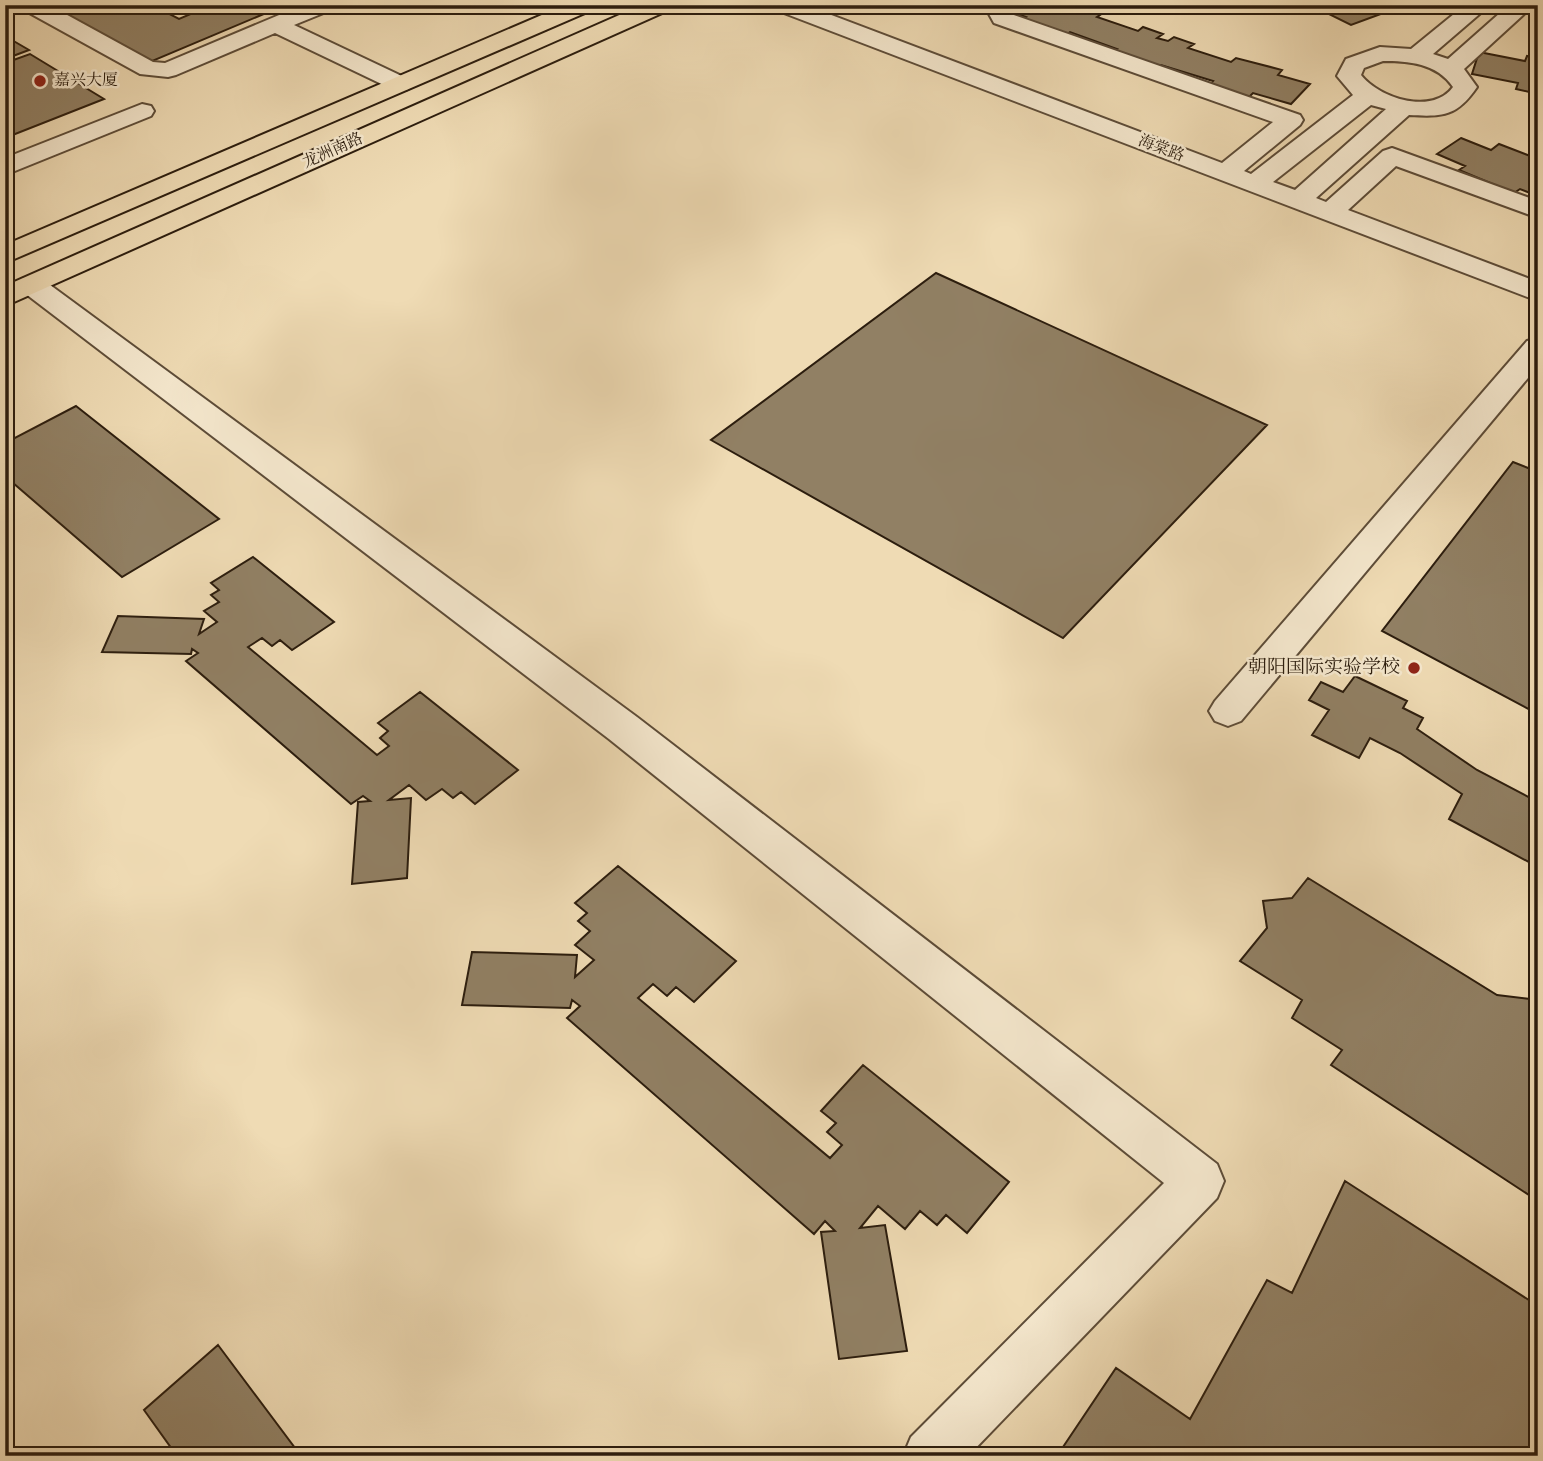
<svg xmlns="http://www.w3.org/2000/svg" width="1543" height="1461" font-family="'IM FELL English','Noto Serif SC',serif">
  <rect width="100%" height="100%" fill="#efdbb4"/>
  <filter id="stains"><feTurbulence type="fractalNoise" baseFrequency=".00286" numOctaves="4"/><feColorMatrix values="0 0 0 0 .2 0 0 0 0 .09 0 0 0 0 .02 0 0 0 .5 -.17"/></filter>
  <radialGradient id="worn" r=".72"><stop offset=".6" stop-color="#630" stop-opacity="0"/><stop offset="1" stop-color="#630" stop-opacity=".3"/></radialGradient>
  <!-- building -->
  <path fill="#918064" stroke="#2c1d0e" stroke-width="2" d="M41,5H152L179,19L212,5H285L150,62Z
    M1011,5H1081L1103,13L1097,17L1138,31L1143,27L1163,34L1157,38L1168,41L1174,37L1194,44L1188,48L1231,62L1236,58L1282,70L1278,75L1310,84L1291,104L1253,93L1248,98L1208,86L1213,81L1161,65L1154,69L1110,54L1117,49L1070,32L1063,37L1019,22L1026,17L1004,9Z
    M1297,5H1372L1386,12L1351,25L1317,8L1309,11Z
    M5,36L29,50L5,59Z
    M1479,52L1525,61L1527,56L1538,58V94L1516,89L1518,83L1472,74Z
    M30,54L104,99L5,138V63Z
    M1461,138L1491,150L1499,144L1538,159V196L1520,189L1514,193L1459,170L1465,166L1437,154Z
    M936,273L1267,425L1063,638L711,440Z
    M76,406L219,519L122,577L5,476V443Z
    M1513,462L1538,472V714L1382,631Z
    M253,557L334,622L292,650L280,640L272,646L262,638L248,647L377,755L389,746L380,738L388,731L378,723L420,692L518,770L475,804L461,792L453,798L442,789L426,800L409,785L389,800L411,798L407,878L352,884L358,802L370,801L363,796L351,804L186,661L198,653L192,649L191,654L102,652L118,616L204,619L199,634L217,622L204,611L219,602L211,595L219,590L211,583Z
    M1355,676L1407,701L1403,708L1423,718L1417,729L1477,770L1538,802V867L1449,819L1462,794L1400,753L1370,738L1359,758L1312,735L1329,710L1309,700L1321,682L1343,692Z
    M618,866L736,961L694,1002L676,987L667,996L653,984L638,998L830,1158L842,1145L827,1132L836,1123L821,1111L863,1065L1009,1182L967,1233L946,1215L937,1225L920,1211L905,1229L878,1206L860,1228L885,1225L907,1351L839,1359L821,1232L835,1231L825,1221L814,1234L567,1018L580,1006L572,1000L570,1008L462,1005L472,952L577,955L575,977L594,960L575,945L590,931L578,921L587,913L575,903Z
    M1308,878L1497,995L1538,1000V1201L1331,1065L1342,1050L1292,1018L1302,1000L1240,961L1267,928L1263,901L1292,898Z
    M1345,1181L1538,1306V1456H1057L1116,1368L1190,1419L1267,1280L1292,1293Z
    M218,1345L301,1456H170L174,1452L144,1410Z"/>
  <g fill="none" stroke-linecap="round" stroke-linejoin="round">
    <!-- minor casing -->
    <g stroke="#5d4c38" stroke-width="4">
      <path id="minor" d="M21,5H49L153,62L165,63L303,5H334L331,10L294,25L408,79L412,84L408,89L400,91L392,89L275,33L176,75L168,77L140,74L24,10Z
        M773,5H805L1222,163L1273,122L994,23L984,5H1006L1011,14L1300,115L1303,120L1300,125L1244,171L1251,174L1353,95L1337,76L1346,59L1380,47L1411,49L1465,5H1490L1433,54L1448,59L1509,5H1534L1464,69L1477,87C1457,116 1444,117 1409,115L1316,198L1326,202L1383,151L1392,148L1538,201V218L1396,166L1348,210L1538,282V301L776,10ZM1383,61C1408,61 1437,63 1453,87C1433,115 1380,99 1361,75L1364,68ZM1371,105L1386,109L1295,190L1273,182Z
        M142,104L151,106L154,111L151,116L5,175V158Z
        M32,276L42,279L637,717L1217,1164L1224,1181L1217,1198L968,1456H903L911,1437L1164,1183L609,739L22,291L18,285L22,279Z
        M1538,338V366L1241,721L1228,726L1215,721L1209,711L1215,701L1527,341Z"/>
    </g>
    <!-- major casing -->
    <g stroke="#2c1d0e" stroke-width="4">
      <path id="major" d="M565,5H595L592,10L5,263V245Z
        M642,5H672L669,10L5,306V286Z"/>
    </g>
    <!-- minor -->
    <use href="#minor" fill="#f5e8ce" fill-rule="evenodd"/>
    <!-- major -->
    <use href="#major" fill="#efdbb4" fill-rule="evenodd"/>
  </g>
  <!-- markers -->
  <g fill="#8f2418" stroke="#f5e8ce" stroke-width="2.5">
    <circle cx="40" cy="81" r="7"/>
    <circle cx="1414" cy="668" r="7"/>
  </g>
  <g text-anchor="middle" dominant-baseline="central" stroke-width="5" stroke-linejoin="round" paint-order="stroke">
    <!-- far-poi labels -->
    <g font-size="16" fill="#2c1d0e" stroke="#f5e8ce" text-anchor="start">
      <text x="54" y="81">嘉兴大厦</text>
    </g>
    <!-- far-street labels -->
    <g font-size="16" fill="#2c1d0e" stroke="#f5e8ce">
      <text transform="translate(1161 149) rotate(21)">海棠路</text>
      <text transform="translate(333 151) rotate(-24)">龙洲南路</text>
    </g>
    <!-- poi labels -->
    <g font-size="19" fill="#2c1d0e" stroke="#f5e8ce" text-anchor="end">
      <text x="1400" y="668">朝阳国际实验学校</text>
    </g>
  </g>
  <!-- margin -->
  <rect width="1543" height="1461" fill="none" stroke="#efdbb4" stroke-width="28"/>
  <rect x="7" y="7" width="1529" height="1447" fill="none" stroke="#2c1d0e" stroke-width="3.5"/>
  <rect x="14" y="14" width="1515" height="1433" fill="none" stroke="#2c1d0e" stroke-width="2"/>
  <rect width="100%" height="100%" filter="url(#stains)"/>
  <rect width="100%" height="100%" fill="url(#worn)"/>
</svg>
